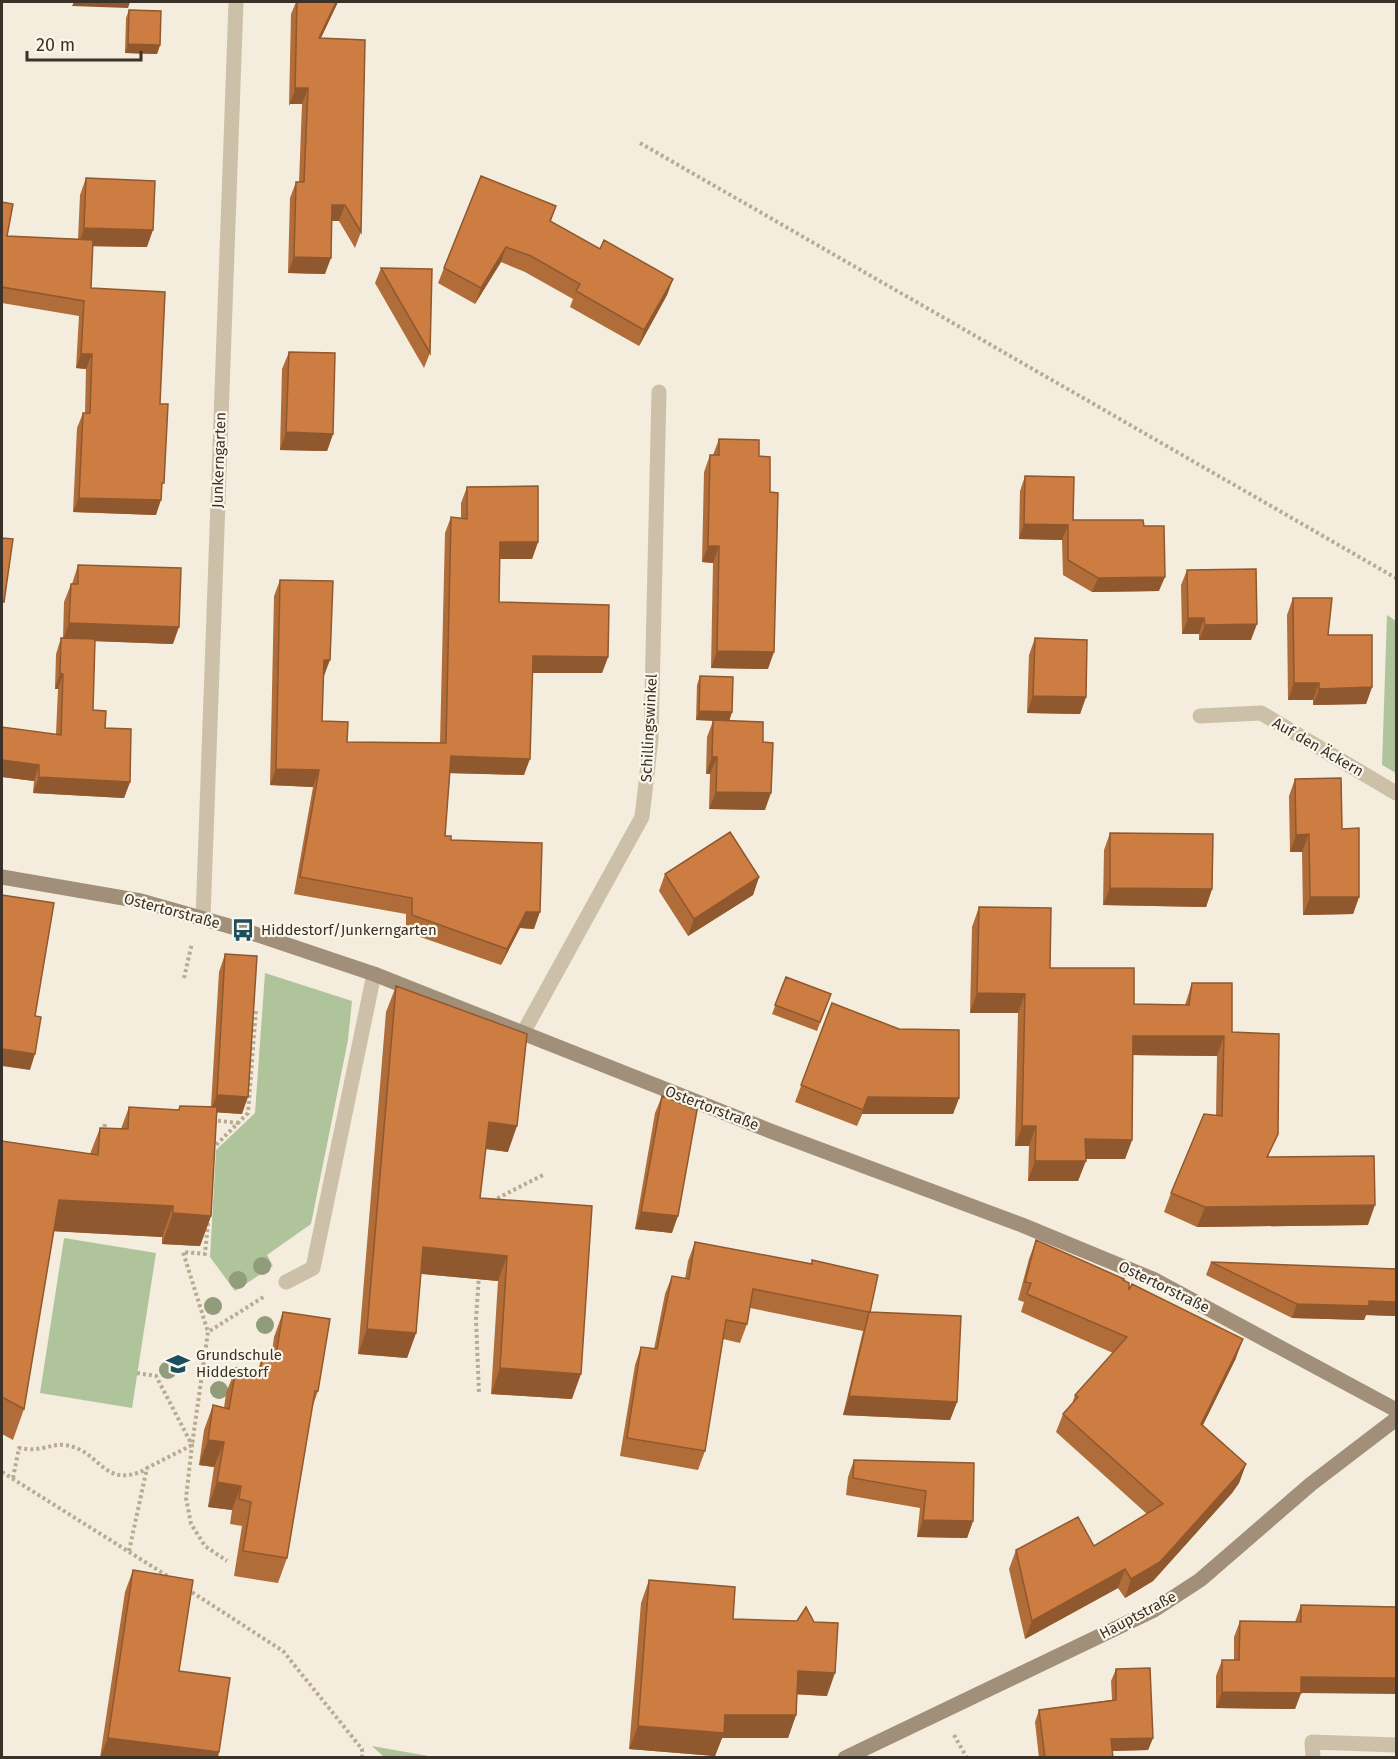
<svg xmlns="http://www.w3.org/2000/svg" width="1398" height="1759" font-family="'Fira Sans',sans-serif">
  <rect width="100%" height="100%" fill="#f4eddd"/>
  <!-- green -->
  <path fill="#b0c49c" d="M1387,615L1396,621V773L1382,765Z
    M265,973L352,1001L348,1040L311,1224L267,1255L273,1266L235,1291L210,1257L216,1150L255,1113Z
    M64,1238L156,1253L132,1408L40,1393Z
    M372,1746L434,1757H384Z"/>
  <g fill="none" stroke-linecap="round" stroke-linejoin="round">
    <!-- path -->
    <path stroke="#b9aa92" stroke-width="4" stroke-dasharray="3 3" stroke-linecap="butt" d="M640,143L1396,578
      M184,978L192,943
      M212,1120L238,1123
      M104,1133L105,1122
      M212,1149L248,1113L256,1009
      M492,1201L543,1175
      M208,1223L205,1254L183,1252L208,1332
      M479,1275L476,1319L479,1394
      M137,1373L156,1376L192,1445L186,1498L191,1524L205,1546L227,1561
      M2,1472L169,1577
      M13,1478L19,1448C26,1449 34,1450 42,1448C50,1447 56,1444 64,1445C102,1449 101,1491 147,1469
      M129,1551L147,1468L192,1445L208,1332L265,1296
      M187,1589L283,1651L362,1749V1758
      M954,1735L967,1758"/>
    <!-- lane -->
    <path stroke="#cdc0a8" stroke-width="15" d="M286,1282L313,1268L374,974"/>
    <!-- street -->
    <path stroke="#cdc0a8" stroke-width="15" d="M1200,716L1261,713L1396,793
      M203,919L236,2
      M523,1033L642,817L651,739L659,392
      M1313,1758L1312,1742L1396,1745"/>
    <!-- secondary -->
    <path stroke="#a18f79" stroke-width="15" d="M2,877L141,901L243,930L374,974L773,1132L1022,1225L1155,1280L1396,1410
      M845,1758L1154,1610L1200,1580L1311,1484L1396,1419"/>
  </g>
  <!-- trees -->
  <g fill="#919c7b">
    <circle cx="262" cy="1266" r="9"/>
    <circle cx="238" cy="1280" r="9"/>
    <circle cx="213" cy="1306" r="9"/>
    <circle cx="265" cy="1325" r="9"/>
    <circle cx="168" cy="1370" r="9"/>
    <circle cx="219" cy="1390" r="9"/>
  </g>
  <!-- wall -->
  <path fill="#b06c39" d="M296,2H338L321,38L361,232L355,248L339,221H331L325,274L288,273L290,198L296,182H299L302,104H290L289,106L291,14Z
    M129,10L160,45L157,54L125,53L126,18Z
    M86,178L147,247L92,246L91,288L160,404L161,490L156,515L73,512L77,428L83,413H85L86,369L76,368L79,316L2,303V202L7,236L78,239L80,195Z
    M556,206L551,221L600,249L673,279L667,295L639,346L570,307L573,299L525,272L501,262L475,304L438,283L444,268Z
    M381,268L430,353L424,368L375,283Z
    M289,352L333,434L327,451L280,450L282,369Z
    M719,439L759,456L768,669L711,668L713,563L702,562L704,472L710,455H713Z
    M1025,476L1073,520L1144,526L1159,591L1092,592L1063,575L1062,540L1019,539L1020,491Z
    M467,487L538,542L532,559H500L499,602L608,657L602,673H532L524,775L450,773L445,836L451,840L534,929L520,928L501,965L406,932V914L294,894L313,787L270,785L274,596L280,580L324,676H323L322,721L347,742L440,743L445,533L451,517L461,518V503Z
    M78,565L173,644L95,641L93,710L105,728L130,782L124,798L33,793L34,781L2,777L56,734L58,689H55L56,654L61,638H63L64,602L71,584H72Z
    M1187,570L1251,640H1199V634H1182L1181,585Z
    M1293,598L1328,635L1372,687L1366,704L1313,705V700H1288L1287,615Z
    M1035,638L1086,697L1080,714L1027,713L1029,655Z
    M700,676L732,712L729,721L763,742L765,810L709,809L710,774H706L707,737L713,721L696,720L697,685Z
    M1295,779L1342,829L1359,897L1353,914L1303,915L1302,852H1290L1289,796Z
    M1110,833L1212,889L1206,907L1103,905L1104,850Z
    M665,874L759,877L753,895L688,936L659,891Z
    M979,907L1050,968L1134,1004L1185,1005L1192,983L1232,1032L1269,1157L1368,1225L1197,1227L1164,1212L1171,1193L1216,1116L1217,1056L1133,1055L1132,1140L1125,1159H1086L1078,1181H1028L1029,1146H1015L1018,1013H970L972,927Z
    M225,954L242,1114L216,1112L211,1216L200,1246L162,1244V1237L54,1231L24,1409L13,1440L2,1434V1141L90,1154L100,1128L121,1129L129,1107L178,1110L180,1106H211L219,972Z
    M786,977L831,994L817,1031L772,1014Z
    M396,986L508,1152L486,1149L480,1198L572,1399L491,1394L498,1281L421,1274L416,1333L407,1358L358,1354L386,1012Z
    M832,1003L959,1098L953,1114H862L857,1126L795,1102Z
    M662,1096L672,1233L635,1229L655,1113Z
    M1036,1240L1124,1280L1129,1290L1236,1358L1203,1425L1246,1464L1239,1483L1232,1493L1153,1581L1125,1598L1118,1588L1025,1639L1009,1569L1016,1550L1094,1546L1147,1514L1056,1432L1063,1414L1072,1404L1075,1395L1113,1353L1021,1312L1024,1302L1018,1300L1029,1259Z
    M695,1242L870,1312L957,1402L950,1420L843,1415L863,1331L750,1308L747,1324L740,1343L723,1339L705,1451L698,1470L620,1456L635,1365L641,1347L654,1349L665,1294L672,1276L685,1279L688,1261Z
    M1211,1262L1396,1269V1316L1366,1315L1364,1320L1292,1318L1206,1275Z
    M283,1312L318,1391L312,1408L287,1558L278,1583L234,1576L242,1526L230,1524L232,1510L208,1507L214,1467L199,1465L204,1430L213,1405L224,1408L226,1393L236,1368L257,1372L262,1358L271,1360L274,1337Z
    M854,1460L974,1463L973,1521L967,1538L917,1537L920,1508L846,1495L848,1477Z
    M133,1570L179,1671L218,1758H100L125,1592Z
    M649,1580L733,1619L827,1696L797,1694L796,1715L788,1738H722L715,1756L629,1749L641,1603Z
    M1301,1605V1693L1295,1709L1216,1708V1676L1222,1660H1234V1637L1240,1621L1295,1622Z
    M1116,1669L1153,1738L1148,1750L1112,1751L1113,1758H1039L1035,1722L1039,1710L1112,1700L1111,1681Z"/>
  <!-- shaded-wall -->
  <path fill="#90582e" d="M74,2H130L128,8L72,6Z
    M336,2H338L313,54L319,38Z
    M128,44L160,45L157,54L125,53Z
    M296,88H308L302,104H290L289,106Z
    M332,205H345L339,221H326Z
    M84,228L153,230L147,247L78,246Z
    M506,247L501,262L475,304L481,288Z
    M294,257L331,258L325,274L288,273Z
    M673,279L667,295L639,346L644,330Z
    M81,354H92L86,369L76,368Z
    M286,432L333,434L327,451L280,450Z
    M79,498L161,500L156,515L73,512Z
    M1024,524L1068,525L1062,540L1019,539Z
    M500,542H538L532,559H494Z
    M708,546H719L713,563L702,562Z
    M1165,577L1159,591L1092,592L1098,578Z
    M1188,618H1204L1199,634H1182Z
    M69,623L179,627L173,644L63,640Z
    M1257,624L1251,640H1199L1205,625Z
    M717,651L774,652L768,669L711,668Z
    M533,656L608,657L602,673H527Z
    M324,660H330L324,676H318Z
    M60,673L63,674L58,689H55Z
    M1294,683H1319L1313,700H1288Z
    M1372,687L1366,704L1313,705L1319,689Z
    M1033,696L1086,697L1080,714L1027,713Z
    M699,711L732,712L729,721L696,720Z
    M451,756L530,759L524,775L445,773Z
    M712,757H717L710,774H706Z
    M2,760L39,765L34,781L2,777Z
    M276,769L319,770L313,787L270,785Z
    M39,777L130,782L124,798L33,793Z
    M716,792L771,793L765,810L709,809Z
    M1309,834L1302,852H1290L1296,835Z
    M759,877L753,895L688,936L694,919Z
    M1110,888L1212,889L1206,907L1103,905Z
    M1310,897H1359L1353,914L1303,915Z
    M526,912H540L534,929L520,928L501,965L507,949Z
    M977,993L1025,994L1018,1013H970Z
    M1133,1036H1224L1217,1056L1126,1055Z
    M2,1049L35,1054L30,1070L2,1066Z
    M217,1095L248,1097L242,1114L210,1112Z
    M868,1097L959,1098L953,1114H862L857,1126Z
    M489,1122L517,1126L508,1152L479,1148Z
    M1022,1126H1036L1029,1146H1015Z
    M1085,1139L1132,1140L1125,1159H1078Z
    M1035,1161H1086L1078,1181H1028Z
    M59,1200L173,1206L162,1237L48,1231Z
    M1375,1205L1368,1225L1197,1227L1205,1207Z
    M641,1212L678,1216L672,1233L635,1229Z
    M173,1213L211,1216L200,1246L162,1244Z
    M423,1247L507,1256L498,1281L414,1273Z
    M1369,1301L1396,1302V1316L1366,1315L1364,1320L1292,1318L1297,1304Z
    M367,1329L416,1333L407,1358L358,1354Z
    M1243,1339L1236,1358L1194,1443L1201,1424Z
    M500,1368L581,1374L572,1399L491,1394Z
    M849,1396L957,1402L950,1420L843,1415Z
    M208,1440L224,1442L214,1467L199,1465Z
    M1246,1464L1239,1483L1232,1493L1153,1581L1125,1598L1131,1579Z
    M217,1482L241,1486L232,1510L208,1507Z
    M923,1520L973,1521L967,1538L917,1537Z
    M1125,1569L1118,1588L1025,1639L1032,1621Z
    M798,1671L835,1673L827,1696L790,1694Z
    M1301,1677L1396,1678V1694L1301,1693L1295,1709L1216,1708L1222,1692Z
    M725,1715H796L788,1738H722L715,1756L629,1749L638,1726Z
    M108,1738L219,1752L218,1758H100Z
    M1153,1738L1148,1750L1106,1751L1111,1739Z"/>
  <!-- building -->
  <path fill="#cd7d42" stroke="#90582e" stroke-width="1.5" d="M297,2H336L319,38L365,40L361,232L345,205H332L331,258L294,257L296,182H304L308,88H296L295,90Z
    M129,10L161,11L160,45L128,44Z
    M481,176L556,206L550,221L600,249L604,240L673,279L644,330L576,291L580,284L531,256L506,247L481,288L444,268Z
    M86,178L155,181L153,230L84,228Z
    M2,202L13,204L7,236L93,240L91,288L165,292L160,404H168L164,483H162L161,500L79,498L83,413H90L92,354H81L84,301L2,287Z
    M381,268L432,269L430,353L394,291Z
    M289,352L335,353L333,434L286,432Z
    M719,439L759,440V456L770,457V492L778,493L774,652L717,651L719,546H708L710,455H719Z
    M1025,476L1074,477L1073,520H1143L1144,526H1164L1165,577L1098,578L1068,560V525L1024,524Z
    M538,486V542H500L499,602L609,605L608,657L533,656L530,759L451,756L445,836H451V840L542,843L540,912H526L507,949L412,915V898L300,877L319,770L276,769L280,580L333,581L330,660H324L322,721L348,722L347,742L446,743L451,517L467,519V487Z
    M2,538L13,539L4,602L2,601Z
    M78,565L181,568L179,627L69,623L71,584H78Z
    M1256,569L1257,624L1205,625L1204,618H1188L1187,570Z
    M1293,598H1332L1328,635H1372V687L1319,689V683H1294Z
    M61,638L95,639L93,710L106,711L105,728L131,729L130,782L39,777V765L2,760V727L61,735L63,674L60,673Z
    M1035,638L1087,640L1086,697L1033,696Z
    M700,676L733,677L732,712L699,711Z
    M713,720L763,722V742L773,743L771,793L716,792L717,757H712Z
    M1341,778L1342,829L1359,828V897H1310L1309,834L1296,835L1295,779Z
    M730,832L759,877L694,919L665,874Z
    M1110,833L1213,834L1212,889L1110,888Z
    M2,895L54,903L35,1016L41,1017L35,1054L2,1049Z
    M979,907L1051,908L1050,968H1134V1004L1189,1005L1192,983H1232V1032L1279,1034L1278,1134L1267,1157L1374,1156L1375,1205L1205,1207L1171,1193L1204,1114L1222,1116L1224,1036H1133L1132,1140L1085,1139L1086,1161H1035L1036,1126H1022L1025,994L977,993Z
    M225,954L257,956L248,1097L217,1095Z
    M786,977L831,994L820,1022L775,1005Z
    M396,986L527,1034L517,1126L489,1122L480,1198L592,1206L581,1374L500,1368L507,1256L423,1247L416,1333L367,1329Z
    M832,1003L899,1029L959,1030V1098L868,1097L863,1110L801,1085Z
    M662,1096L697,1110L678,1216L641,1212Z
    M180,1106L217,1107L211,1216L173,1213V1206L59,1200L24,1409L2,1397V1141L98,1155L100,1128L128,1129L129,1107L179,1110Z
    M1036,1240L1124,1279L1123,1280L1129,1283V1290L1132,1284L1243,1339L1201,1424L1246,1464L1239,1474L1160,1562L1131,1579L1125,1569L1032,1621L1016,1550L1078,1517L1094,1546L1163,1504L1063,1414L1078,1397L1075,1395L1127,1337L1027,1294L1031,1283L1025,1282Z
    M695,1242L812,1264V1260L878,1275L870,1312L961,1316L957,1402L849,1396L869,1312L753,1289L747,1324L726,1320L705,1451L627,1438L641,1347L657,1349L672,1276L689,1279Z
    M1211,1262L1396,1269V1302L1369,1301V1306L1297,1304Z
    M283,1312L330,1319L318,1391H315L287,1558L243,1551L251,1502L239,1499L241,1486L217,1482L224,1442L208,1440L213,1405L229,1409L236,1368L260,1373L262,1358L275,1361Z
    M854,1460L974,1463L973,1521L923,1520L926,1491L853,1478Z
    M133,1570L193,1580L179,1671L230,1678L219,1752L108,1738Z
    M649,1580L735,1587L733,1619L797,1621L806,1607L814,1622L838,1623L835,1673L798,1671L796,1715H725L724,1733L638,1726Z
    M1301,1605L1396,1607V1678L1301,1677V1693L1222,1692V1660H1239L1240,1621L1301,1622Z
    M1150,1668L1153,1738L1111,1739L1113,1758H1045L1039,1710L1116,1700V1669Z
    M1354,1757H1396V1758H1354Z"/>
  <!-- icons -->
  <defs>
    <g id="bus-bare" transform="scale(1.8)"><path d="M-5-6H5V4H4V6H2V4H-2V6H-4V4H-5ZM-3.5-4V0h7V-4ZM-3.5 1.2v1.5H-2V1.2ZM2 1.2v1.5H3.5V1.2Z" fill="#1b4e5e" stroke="#fbf6ea" stroke-width="2.5" paint-order="stroke"/></g>
    <g id="school-bare" transform="scale(1.8)"><path d="M0-5L7-2L0 1L-7-2ZM-4 1L0 2.5L4 1V4Q0 6-4 4Z" fill="#1b4e5e" stroke="#fbf6ea" stroke-width="2.5" paint-order="stroke"/></g>
  </defs>
  <g fill-rule="evenodd">
    <use href="#bus-bare" x="243" y="930"/>
    <use href="#school-bare" x="178" y="1364"/>
  </g>
  <g text-anchor="middle" dominant-baseline="central" stroke-width="4.5" stroke-linejoin="round" paint-order="stroke">
    <!-- street labels -->
    <g font-size="15" fill="#3a3129" stroke="#fbf6ea">
      <text transform="translate(219 460) rotate(-88)">Junkerngarten</text>
      <text transform="translate(649 728) rotate(-87)">Schillingswinkel</text>
      <text transform="translate(1318 747) rotate(30)">Auf den Äckern</text>
      <text transform="translate(172 911) rotate(15)">Ostertorstraße</text>
      <text transform="translate(712 1108) rotate(21)">Ostertorstraße</text>
      <text transform="translate(1164 1287) rotate(26)">Ostertorstraße</text>
      <text transform="translate(1138 1615) rotate(-28)">Hauptstraße</text>
    </g>
    <!-- poi labels -->
    <g font-size="15" fill="#3a3129" stroke="#fbf6ea" text-anchor="start">
      <text x="261" y="930">Hiddestorf/Junkerngarten</text>
      <text x="196" y="1355">Grundschule<tspan x="196" dy="17">Hiddestorf</tspan></text>
    </g>
  </g>
  <!-- border -->
  <rect width="1398" height="1759" fill="none" stroke="#3a3129" stroke-width="6"/>
  <!-- scale -->
  <path d="M27 51v9h114v-9" fill="none" stroke="#3a3129" stroke-width="3"/>
  <text x="36" y="51" font-size="18" fill="#3a3129" stroke="#fbf6ea" stroke-width="4.5" paint-order="stroke">20 m</text>
</svg>
